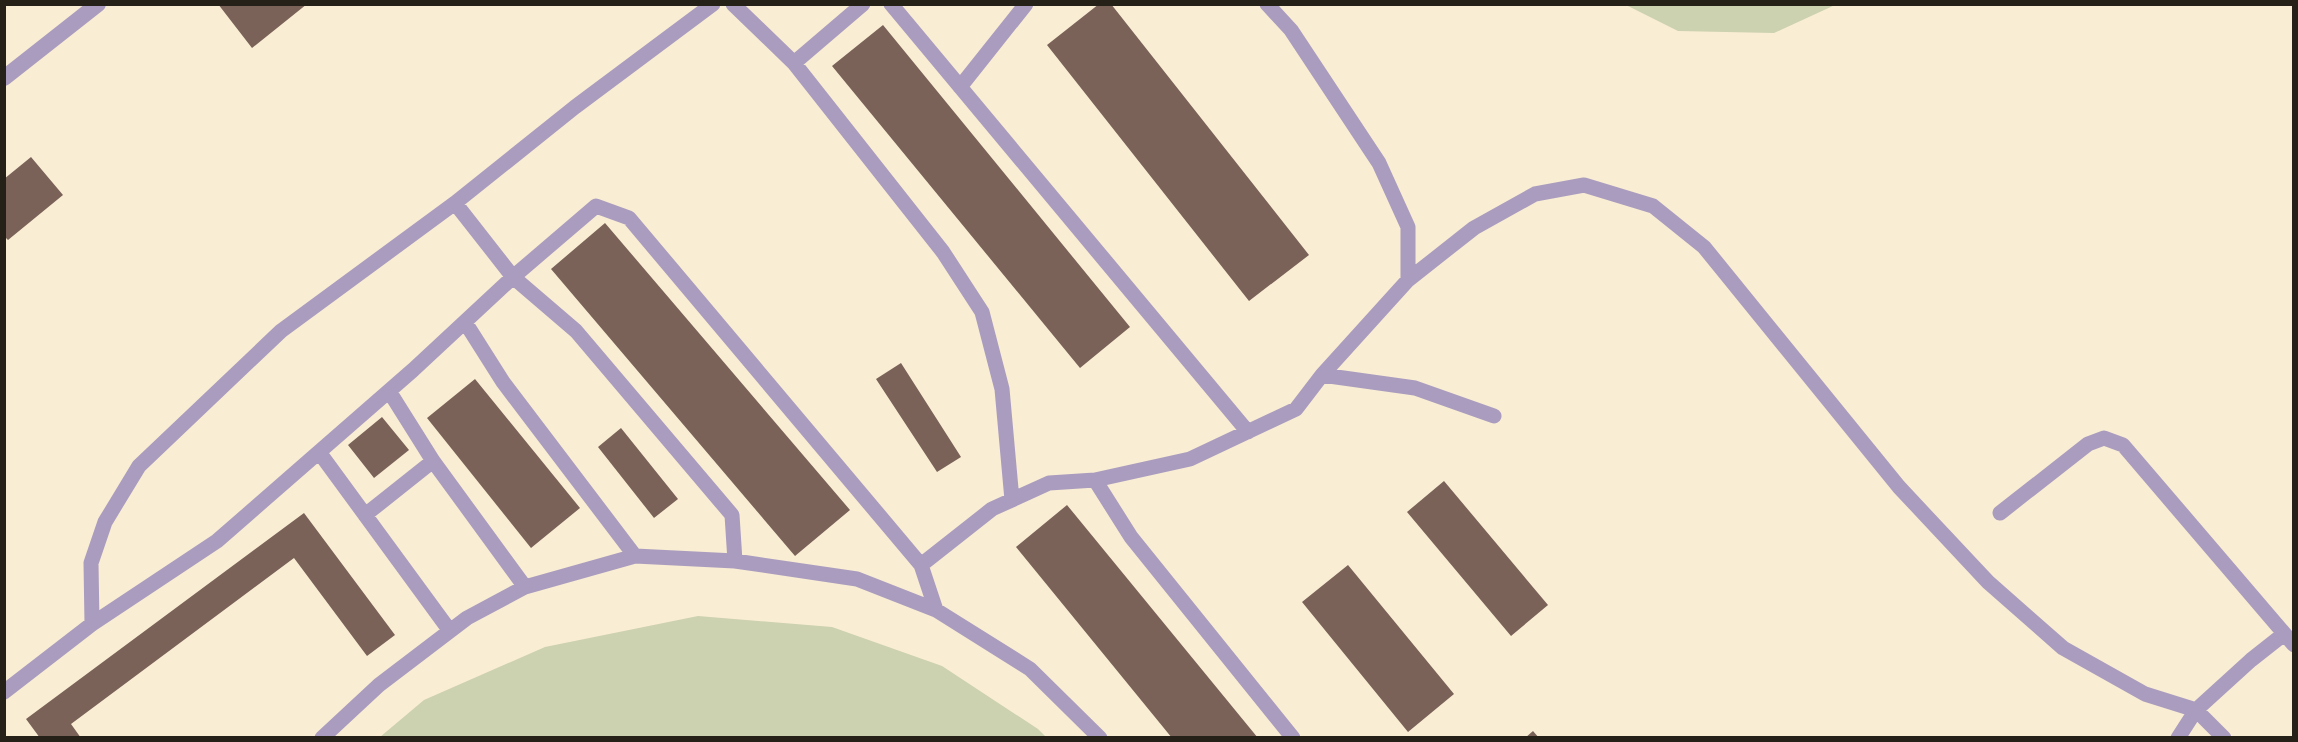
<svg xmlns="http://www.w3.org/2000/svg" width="2298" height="742" font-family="'Crimson Pro',serif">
  <rect width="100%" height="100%" fill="#f9edd4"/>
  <!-- green -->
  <path fill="#ccd1af" d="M1626,5H1835L1774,33L1678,31Z
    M698,616L832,627L942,666L1038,729L1046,737H380L424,700L545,647Z"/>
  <!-- building -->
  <path fill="#7a6259" d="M218,4H307L252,48Z
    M1099,4H1111L1309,255L1249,301L1047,45Z
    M883,25L1130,327L1080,368L832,66Z
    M31,157L63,195L8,240L4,236V179Z
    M605,223L850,510L795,556L551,269Z
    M901,363L961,457L937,472L876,379Z
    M475,379L580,508L531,548L427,418Z
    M382,417L409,450L374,478L348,445Z
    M621,428L678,499L654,518L598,447Z
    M1444,481L1548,605L1511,636L1407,512Z
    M1067,505L1258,738H1172L1016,547Z
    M304,513L395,635L367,656L294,558L71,724L81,738H40L26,719Z
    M1348,565L1454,694L1408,732L1302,602Z
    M1533,731L1539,738H1525Z"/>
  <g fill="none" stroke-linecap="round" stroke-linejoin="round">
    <!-- service -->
    <path stroke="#aa9cbe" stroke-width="15" d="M733,4L794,63L943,252L982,312L1002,389L1012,500
      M891,4L1248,432
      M794,63L863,4
      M960,87L1026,4
      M455,203L513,277L576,331L732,515L735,561
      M1408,280L1474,228L1535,194L1584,185L1653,206L1704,247L1899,487L1988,582L2063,648L2145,694L2196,710L2224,738
      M465,322L503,382L635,556
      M1322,375L1415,388L1494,416
      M389,391L433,461L525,587
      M319,452L450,631
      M1095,480L1131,537L1293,738
      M2000,513L2088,444L2104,438L2123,445L2294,645
      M365,515L433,461
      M921,565L992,509L1049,483L1095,480L1190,459L1296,409L1322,375L1408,280V227L1379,163L1291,30L1267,4
      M92,624L91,563L105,522L139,466L281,331L455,203L575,107L713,4
      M4,692L92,624L217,541L413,370L513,277L596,206L629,218L921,565L936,610
      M322,738L379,685L467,618L525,587L635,556L735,561L857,579L936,610L1030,669L1100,738
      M2178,738L2196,710L2251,660L2284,634"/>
    <!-- minor -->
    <path stroke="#aa9cbe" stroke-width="16" d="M4,78L98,4"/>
  </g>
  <!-- border -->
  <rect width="2298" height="742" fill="none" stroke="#252118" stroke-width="12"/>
</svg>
